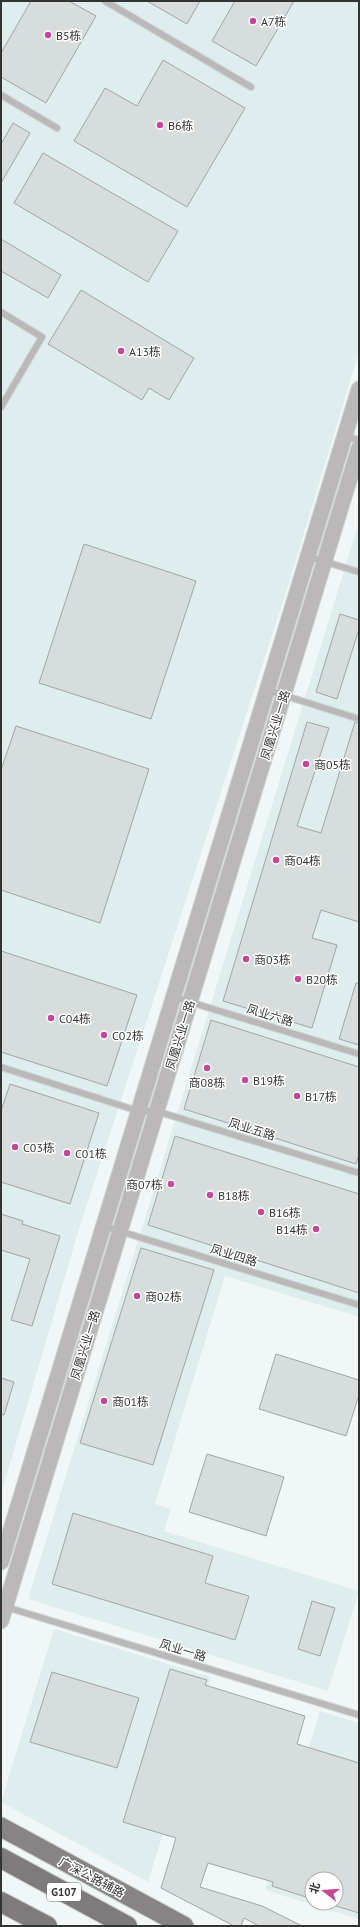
<svg xmlns="http://www.w3.org/2000/svg" width="360" height="1927" font-family="'PT Sans','Noto Sans SC',sans-serif">
  <rect width="100%" height="100%" fill="#f1f7f7"/>
  <!-- built -->
  <path fill="#deeded" fill-rule="evenodd" d="M1,1H359V352L288,586L80,1226L1,1494Z
    M359,522V1317L225,1276L155,1504L171,1509L164,1531L359,1591L328,1691L28,1599Z
    M54,1629L211,1677L148,1882L1,1802Z
    M320,1711L359,1723V1919L265,1890ZM312,1879H336V1903H312Z"/>
  <!-- building -->
  <path fill="#d7dddc" stroke="#a0a5a5" d="M31,1H69L96,16L46,103L1,77V53Z
    M147,1H200L187,24Z
    M235,1H294L256,66L212,41Z
    M163,60L245,108L187,207L74,141L105,88L137,106Z
    M13,123L30,133L1,183V144Z
    M43,153L178,231L148,282L14,203Z
    M1,239L61,275L48,298L1,271Z
    M81,290L194,358L169,400L149,388L142,400L48,344Z
    M84,544L196,581L151,719L39,683Z
    M340,614L359,620V629L337,699L316,692Z
    M307,722L329,728L297,826L321,833L355,722L359,723V922L321,910L312,938L337,945L312,1028L223,1001Z
    M16,726L149,769L100,923L1,890V770Z
    M1,951L137,995L107,1086L1,1052Z
    M356,983H359V1045L339,1039Z
    M211,1020L359,1067V1155L356,1164L184,1109Z
    M10,1084L99,1113L70,1204L1,1182V1111Z
    M175,1136L359,1194V1293L148,1225Z
    M1,1214L23,1221L22,1224L60,1236L32,1326L11,1320L30,1259L1,1250Z
    M141,1248L214,1270L153,1465L80,1443Z
    M276,1354L359,1380V1395L346,1436L259,1409Z
    M1,1378L14,1382L4,1415L1,1414Z
    M207,1454L284,1477L266,1536L189,1512Z
    M73,1513L213,1556L205,1583L249,1596L235,1640L52,1584Z
    M312,1601L335,1608L320,1656L298,1649Z
    M170,1669L207,1680L205,1685L305,1716L297,1744L359,1763V1913L336,1906V1879H312V1899L272,1886L273,1882L208,1863L200,1887L262,1906L302,1926H259L244,1918L241,1926H234L161,1888L176,1838L123,1822Z
    M52,1672L139,1698L117,1768L30,1742Z"/>
  <g fill="none" stroke-linecap="round" stroke-linejoin="round">
    <!-- service casing -->
    <g stroke="#cfd4d4" stroke-width="8">
      <path id="service" d="M105,1L251,87
        M1,95L57,128
        M1,312L42,337L1,407
        M345,436L359,440
        M309,557L359,572
        M267,690L359,719
        M174,997L359,1054
        M1,1067L138,1111H156L359,1173
        M103,1226L359,1305
        M6,1607L359,1715"/>
    </g>
    <!-- tertiary casing -->
    <g stroke="#cfd4d4" stroke-width="17">
      <path id="tertiary" d="M1,1562L359,389
        M1,1621L359,448"/>
    </g>
    <!-- primary casing -->
    <g stroke="#cfd4d4" stroke-width="21">
      <path id="primary" d="M1,1827L184,1926"/>
    </g>
    <!-- trunk casing -->
    <g stroke="#cfd4d4" stroke-width="22">
      <path id="trunk" d="M1,1858L127,1926
        M1,1902L47,1926"/>
    </g>
    <!-- service -->
    <use href="#service" stroke="#bab8b9" stroke-width="6"/>
    <!-- tertiary -->
    <use href="#tertiary" stroke="#bab8b9" stroke-width="15"/>
    <!-- primary -->
    <use href="#primary" stroke="#888486" stroke-width="19"/>
    <!-- trunk -->
    <use href="#trunk" stroke="#7f7b7d" stroke-width="20"/>
  </g>
  <!-- markers -->
  <g fill="#c54897" stroke="#fff" stroke-width="1.5">
    <circle cx="253" cy="21" r="4"/>
    <circle cx="48" cy="35" r="4"/>
    <circle cx="160" cy="125" r="4"/>
    <circle cx="121" cy="351" r="4"/>
    <circle cx="306" cy="764" r="4"/>
    <circle cx="276" cy="860" r="4"/>
    <circle cx="246" cy="959" r="4"/>
    <circle cx="298" cy="979" r="4"/>
    <circle cx="51" cy="1018" r="4"/>
    <circle cx="104" cy="1035" r="4"/>
    <circle cx="207" cy="1068" r="4"/>
    <circle cx="245" cy="1080" r="4"/>
    <circle cx="297" cy="1096" r="4"/>
    <circle cx="15" cy="1147" r="4"/>
    <circle cx="67" cy="1153" r="4"/>
    <circle cx="171" cy="1184" r="4"/>
    <circle cx="210" cy="1195" r="4"/>
    <circle cx="261" cy="1212" r="4"/>
    <circle cx="316" cy="1229" r="4"/>
    <circle cx="137" cy="1296" r="4"/>
    <circle cx="104" cy="1401" r="4"/>
  </g>
  <g text-anchor="middle" dominant-baseline="central" stroke-width="3" stroke-linejoin="round" paint-order="stroke">
    <!-- shield labels -->
    <rect fill="#fff" stroke="#707272" stroke-width="1" x="47" y="1883" width="34" height="18" rx="3"/>
    <g font-size="11" font-weight="bold" fill="#333535">
      <text x="64" y="1892">G107</text>
    </g>
    <!-- poi labels -->
    <g font-size="12" fill="#333535" stroke="#fff" text-anchor="start">
      <text x="261" y="21">A7栋</text>
      <text x="56" y="35">B5栋</text>
      <text x="168" y="125">B6栋</text>
      <text x="129" y="351">A13栋</text>
      <text x="314" y="764">商05栋</text>
      <text x="284" y="860">商04栋</text>
      <text x="254" y="959">商03栋</text>
      <text x="306" y="979">B20栋</text>
      <text x="59" y="1018">C04栋</text>
      <text x="112" y="1035">C02栋</text>
      <text x="253" y="1080">B19栋</text>
      <text x="207" y="1082" text-anchor="middle">商08栋</text>
      <text x="305" y="1096">B17栋</text>
      <text x="23" y="1147">C03栋</text>
      <text x="75" y="1153">C01栋</text>
      <text x="163" y="1184" text-anchor="end">商07栋</text>
      <text x="218" y="1195">B18栋</text>
      <text x="269" y="1212">B16栋</text>
      <text x="308" y="1229" text-anchor="end">B14栋</text>
      <text x="145" y="1296">商02栋</text>
      <text x="112" y="1401">商01栋</text>
    </g>
    <!-- street labels -->
    <g font-size="12" fill="#333535" stroke="#fff">
      <text transform="translate(275 725) rotate(-73)">凤凰兴业一路</text>
      <text transform="translate(270 1015) rotate(17)">凤业六路</text>
      <text transform="translate(180 1035) rotate(-73)">凤凰兴业一路</text>
      <text transform="translate(252 1129) rotate(17)">凤业五路</text>
      <text transform="translate(234 1255) rotate(17)">凤业四路</text>
      <text transform="translate(85 1345) rotate(-73)">凤凰兴业一路</text>
      <text transform="translate(183 1650) rotate(17)">凤业一路</text>
      <text transform="translate(92 1877) rotate(28)">广深公路辅路</text>
    </g>
  </g>
  <!-- border -->
  <rect width="360" height="1927" fill="none" stroke="#333535" stroke-width="4"/>
  <!-- north arrow -->
  <g transform="translate(324 1891) rotate(287)"><circle r="19" fill="#ffffff" stroke="#adaeae"/>
  <path d="M0-3L7 15L0 10L-7 15Z" fill="#c54897"/>
  <text y="-6" font-size="11" font-weight="bold" text-anchor="middle" fill="#333535">北</text>
  </g>
</svg>
